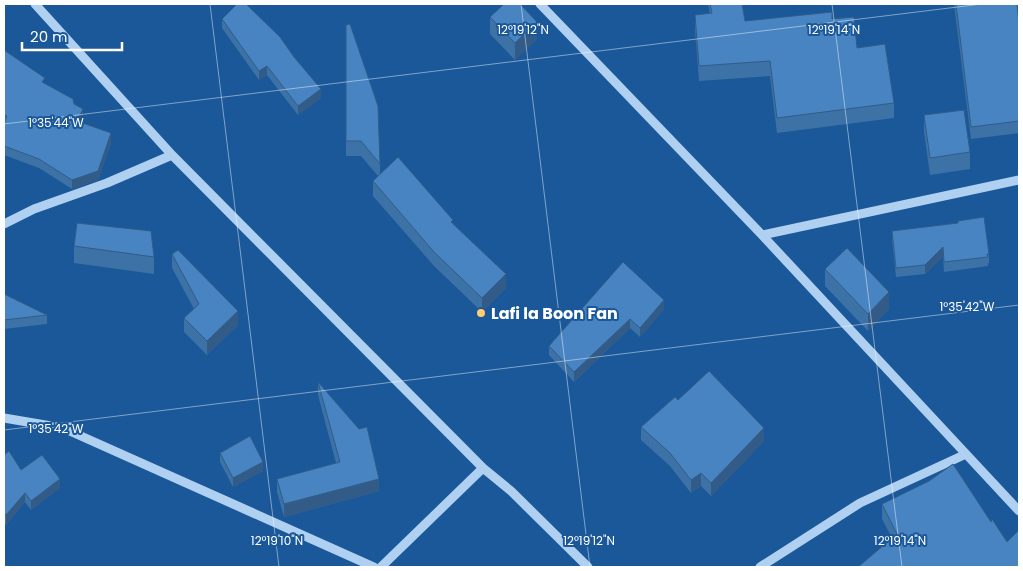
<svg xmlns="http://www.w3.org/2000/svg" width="1023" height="571" font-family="Poppins,sans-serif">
  <rect width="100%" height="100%" fill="#1a5899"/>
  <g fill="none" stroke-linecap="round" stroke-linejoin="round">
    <!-- minor -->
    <path stroke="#afd0f1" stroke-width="9" d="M35,4L172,155L483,468L511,491L588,567
      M540,4L762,235L966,454
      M4,224L34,209L107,183L172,155
      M762,235L1019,180
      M4,418L63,428L374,567
      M381,567L483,468
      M760,567L860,503L966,454L1019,511"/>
  </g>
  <!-- wall -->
  <path fill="#3d72a6" d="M708,4H742L745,21L832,19L857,48L894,103V118L777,133L770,76L699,81L695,30V15L710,14Z
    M954,4H1017L1019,24V133L971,139Z
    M490,17L537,39L515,60L490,34Z
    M222,19L321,98L298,115L267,75L259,80L222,28Z
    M346,25L380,164V174L453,223L506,288L482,312L434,266L373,196V181L378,176L361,156H346Z
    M4,50L45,84L74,104L83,118L81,122L111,143L98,180L72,189L39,168L4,155Z
    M924,115L970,152V169L930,175L924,132Z
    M892,231L989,254V263H988V266L944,272L943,256L925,274L896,277L892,240Z
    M74,246L154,257V274L74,263Z
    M172,254L238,325L207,355L184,332V318L194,309L172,268Z
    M623,262L664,309L640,337L630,328L574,382L549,355V346Z
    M825,269L889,309L868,331L825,286Z
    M4,294L47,315V324L4,329Z
    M318,382L379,491L284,517L277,492V479L336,463L318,395Z
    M678,400L764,441L711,496L701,486L691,493L670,466L641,440V427Z
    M220,453L263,471L233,487L220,462Z
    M4,455L21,470L60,488L31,510L25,502L6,525L4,523Z
    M882,504L991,522L1007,542L1019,567L892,538L882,519Z"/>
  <!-- shaded-wall -->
  <path fill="#325c87" d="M537,22V39L515,60V43Z
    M267,66V75L259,80V71Z
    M321,89V98L298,115V106Z
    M83,109V118L77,130V121Z
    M111,133V143L98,180L72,189V180Z
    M943,247V256L925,274V265Z
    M506,274V288L482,312V298Z
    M889,292V309L868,331V314Z
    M664,300V309L640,337V328Z
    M238,311V325L207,355V341Z
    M630,319V328L574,382V372Z
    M764,428V441L711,496V483Z
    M263,462V471L233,487V478Z
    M701,473V486L691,493V480Z
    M60,479V488L31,510V501Z
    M379,479V491L284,517V504Z
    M25,493V502L6,525V515Z"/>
  <!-- building -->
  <path fill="#4784c1" stroke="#325c87" d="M237,4H246L280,37L294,57L321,89L298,106L267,66L259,71L222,19Z
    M504,4H520L537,22L515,43L490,17Z
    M710,4H742L745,21L832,12V19L854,17L857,48L885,44L894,103L777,118L770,61L699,66L695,15L712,13Z
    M956,4H1017L1019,24V121L971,127Z
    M350,24L378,106L380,164L361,141H346V25Z
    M4,50L45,78L42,82L73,99L74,104L83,109L77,121L111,133L98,171L72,180L39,159L4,146V124L7,116L4,115Z
    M964,110L970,152L930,158L924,115Z
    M398,157L453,220L451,222L506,274L482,298L434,252L373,181Z
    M984,217L989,254H987L988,257L944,262L943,247L925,265L896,268L892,231L958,223V221Z
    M77,223L151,231L154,257L74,246Z
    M847,248L889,292L868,314L825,269Z
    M178,250L238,311L207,341L184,318L199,304L172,254Z
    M623,262L664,300L640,328L630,319L574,372L549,346Z
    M4,294L47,315L4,320Z
    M709,371L764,428L711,483L701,473L691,480L670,453L641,427L675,397L678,400Z
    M318,382L359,429L367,427L379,479L284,504L277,479L340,462Z
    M250,436L263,462L233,478L220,453Z
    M9,451L21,470L42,455L60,479L31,501L25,493L6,515L4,513V455Z
    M953,464L991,522L992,519L1007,542L1019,530V567H858L897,534L882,504L929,481Z"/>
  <!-- ticks -->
  <path fill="none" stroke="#fff" stroke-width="1" stroke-opacity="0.45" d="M210,4L279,567M521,4L590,567M832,4L902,567M4,124L982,4M4,430L1019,305"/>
  <!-- markers -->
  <circle fill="#ffcd6f" stroke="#1a5899" stroke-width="2" cx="481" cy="313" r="5"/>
  <g text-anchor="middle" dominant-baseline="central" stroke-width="4" stroke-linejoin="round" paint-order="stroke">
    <!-- poi labels -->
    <g font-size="16" font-weight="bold" fill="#fff" stroke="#1a5899" text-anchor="start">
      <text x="491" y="313">Lafi la Boon Fan</text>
    </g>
  </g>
  <g font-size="12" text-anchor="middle" fill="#fff" stroke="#1a5899" stroke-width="4" stroke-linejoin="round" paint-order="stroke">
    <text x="523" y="34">12°19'12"N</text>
    <text x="834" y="34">12°19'14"N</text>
    <text x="56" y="127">1°35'44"W</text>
    <text x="967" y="311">1°35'42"W</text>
    <text x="56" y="433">1°35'42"W</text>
    <text x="277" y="545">12°19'10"N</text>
    <text x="589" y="545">12°19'12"N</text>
    <text x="900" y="545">12°19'14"N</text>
  </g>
  <!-- border -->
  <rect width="1023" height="571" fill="none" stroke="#ffffff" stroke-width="10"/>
  <!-- scale -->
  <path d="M22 42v8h100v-8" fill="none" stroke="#ffffff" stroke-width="2.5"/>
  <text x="30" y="42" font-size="15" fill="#ffffff" stroke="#1a5899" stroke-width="4" paint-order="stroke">20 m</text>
</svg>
